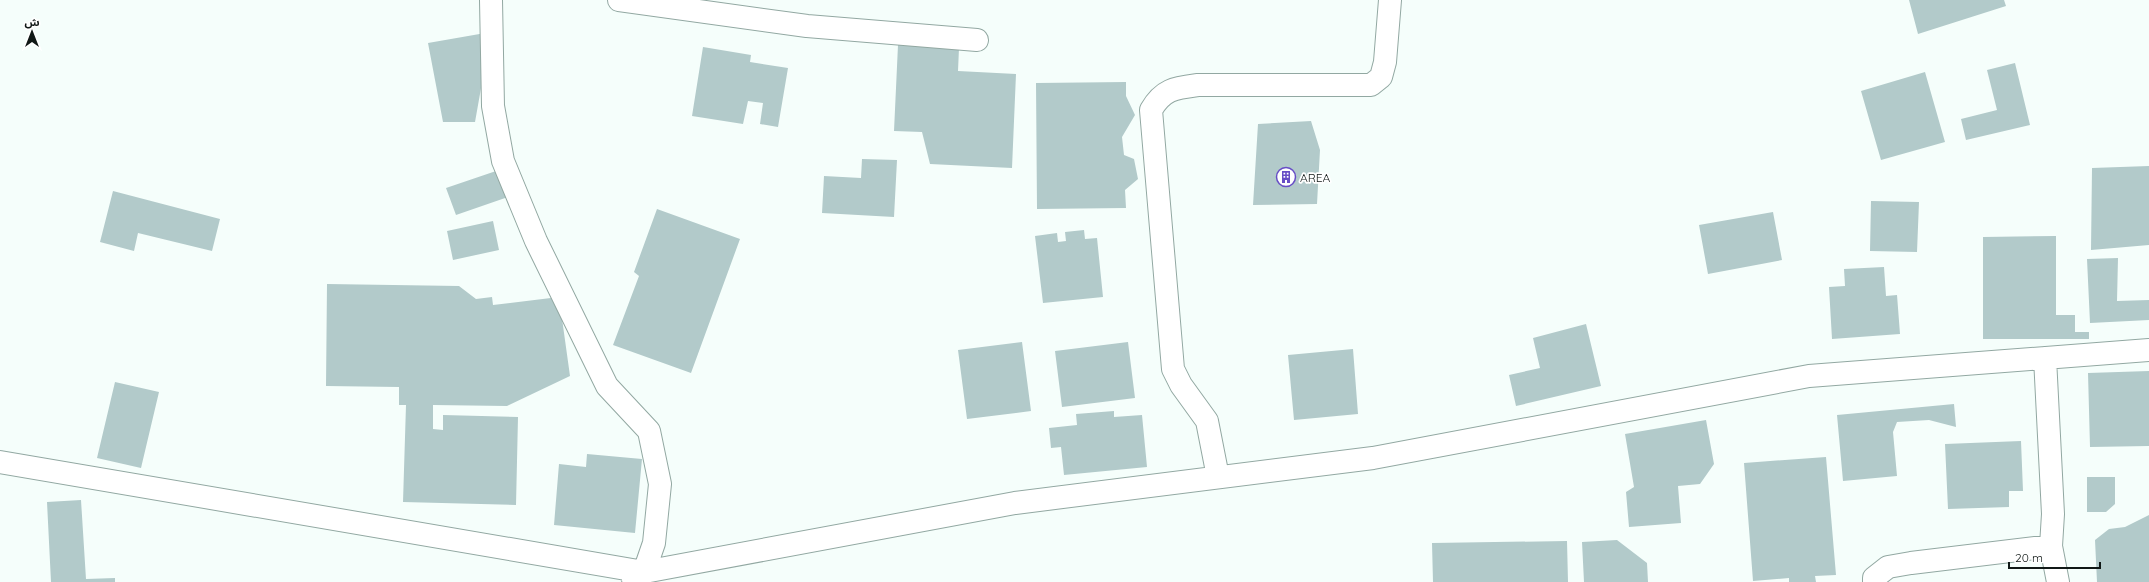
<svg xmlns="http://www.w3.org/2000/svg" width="2149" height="582" font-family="Quicksand,'Noto Sans Arabic',sans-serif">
  <rect width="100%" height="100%" fill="#f5fefb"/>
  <!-- building -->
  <path fill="#b2caca" d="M1909,0H2004L2006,6L1918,34Z
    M491,32L475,122H443L428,43Z
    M898,45L959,48L958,71L1016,74L1012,168L930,164L922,132L894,131Z
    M703,47L751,55L750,62L788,68L778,127L760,124L763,103L748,101L743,124L692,116Z
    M2015,63L2030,125L1966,140L1961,119L1997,110L1987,70Z
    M1925,72L1945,142L1881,160L1861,91Z
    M1126,82V96L1135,115L1122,137L1124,155L1134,159L1138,179L1125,190L1126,208L1037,209L1036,83Z
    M1311,121L1320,150L1317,204L1253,205L1258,124Z
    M862,159L897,160L894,217L822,213L824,176L861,178Z
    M2149,166V245L2091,250L2092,168Z
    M499,170L508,197L456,215L446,188Z
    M113,191L220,219L212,251L138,233L134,251L100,242Z
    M1871,201L1919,202L1917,252L1870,251Z
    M657,209L740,239L691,373L613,345L639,276L634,272Z
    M1773,212L1782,260L1708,274L1699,225Z
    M493,221L499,250L453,260L447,231Z
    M1084,230L1085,239L1097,238L1103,297L1043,303L1035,236L1057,233L1058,242L1066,241L1065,232Z
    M2056,236V315H2075V332H2089V339H1983V237Z
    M2118,258L2117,301L2149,300V320L2090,323L2087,259Z
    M1884,267L1886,296L1897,295L1900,334L1832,339L1829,287L1845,286L1844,269Z
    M327,284L459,286L476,299L492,297L493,305L559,297L570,376L507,406L433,405V429L443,430V415L518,417L516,505L403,502L406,405H399V387L326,386Z
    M1586,324L1601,386L1516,406L1509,375L1540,368L1533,338Z
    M1022,342L1031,411L967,419L958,350Z
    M1128,342L1135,398L1062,407L1055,351Z
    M1353,349L1358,414L1294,420L1288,355Z
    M2149,371V446L2090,447L2088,373Z
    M115,382L159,392L141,468L97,458Z
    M1954,404L1956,427L1929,420L1897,422L1893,432L1897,476L1843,481L1837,415Z
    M1114,411V417L1142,415L1147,467L1064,475L1061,447L1051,448L1049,428L1077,425L1076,414Z
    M1706,420L1714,464L1700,484L1678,486L1681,523L1629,527L1626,492L1634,487L1625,434Z
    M2021,441L2023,491H2009V507L1948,509L1945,444Z
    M587,454L642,459L635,533L554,525L559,464L586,467Z
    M1826,457L1836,575L1815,576L1816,582H1789V578L1753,581L1744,463Z
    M2087,477H2115V504L2106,512H2087Z
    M81,500L86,579L115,578V582H51L47,502Z
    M2149,515V582H2097L2095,540L2109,529L2125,527Z
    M1617,540L1647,563L1648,582H1584L1582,542Z
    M1567,541L1568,582H1433L1432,543Z"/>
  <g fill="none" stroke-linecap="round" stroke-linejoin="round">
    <!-- minor casing -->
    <g stroke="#92a8a2" stroke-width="24">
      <path id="minor" d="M491,0L493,106L503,161L536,241L607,386L649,431L660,484L654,543L644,572L633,579
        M619,0L807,26L977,40
        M2045,358L2053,514L2051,546L2058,582
        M0,462L644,572L1015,503L1373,458L1809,376L2149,350
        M1218,477L1207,421L1181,385L1173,369L1151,110C1163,89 1175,88 1198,85H1371L1381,77L1385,62L1390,0
        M1874,582V578L1888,567L1911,563L2051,546"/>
    </g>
    <!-- minor -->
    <use href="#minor" stroke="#fff" stroke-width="22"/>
  </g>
  <!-- icons -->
  <defs>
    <g id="building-ring" transform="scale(1)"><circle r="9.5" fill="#fff" stroke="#674dc6" stroke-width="1.5"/><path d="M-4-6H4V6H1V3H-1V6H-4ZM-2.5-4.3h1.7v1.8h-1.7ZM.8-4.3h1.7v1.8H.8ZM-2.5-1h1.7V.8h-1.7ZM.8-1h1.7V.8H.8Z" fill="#674dc6"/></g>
  </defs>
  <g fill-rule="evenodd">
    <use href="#building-ring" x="1286" y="177"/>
  </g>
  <g text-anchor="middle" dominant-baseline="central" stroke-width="3.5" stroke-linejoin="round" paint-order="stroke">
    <!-- poi labels -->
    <g font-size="12" fill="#101816" stroke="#fff" text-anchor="start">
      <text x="1300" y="177">AREA</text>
    </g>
  </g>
  <!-- north arrow -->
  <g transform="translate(32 32)" stroke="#ffffff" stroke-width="3" paint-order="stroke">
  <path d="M0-3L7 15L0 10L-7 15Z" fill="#101816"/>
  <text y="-6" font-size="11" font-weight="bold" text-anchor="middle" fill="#101816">ش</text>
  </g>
  <!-- scale -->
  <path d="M2009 562v6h91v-6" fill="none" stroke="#101816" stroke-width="2"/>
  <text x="2015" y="562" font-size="12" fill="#101816" stroke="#ffffff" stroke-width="3" paint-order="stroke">20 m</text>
</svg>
